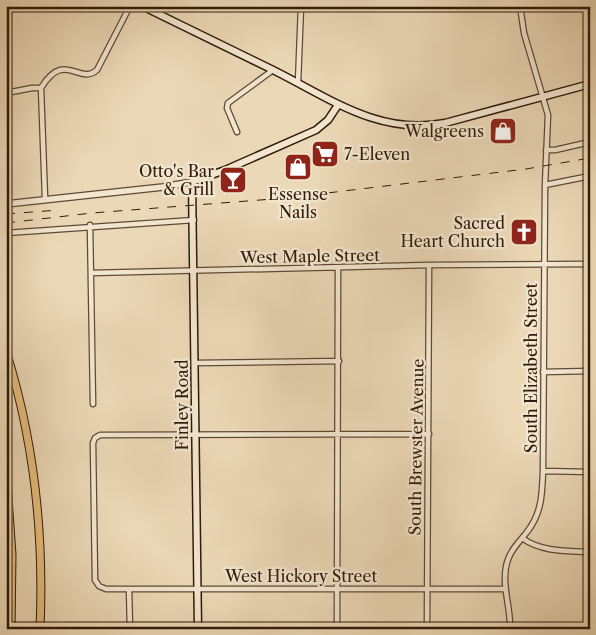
<svg xmlns="http://www.w3.org/2000/svg" width="596" height="635" font-family="'Libre Caslon Text',serif">
  <rect width="100%" height="100%" fill="#ebd8b6"/>
  <filter id="stains"><feTurbulence type="fractalNoise" baseFrequency=".004" numOctaves="4"/><feColorMatrix values="0 0 0 0 .2 0 0 0 0 .09 0 0 0 0 .02 0 0 0 .5 -.17"/></filter>
  <radialGradient id="worn" r=".72"><stop offset=".6" stop-color="#630" stop-opacity="0"/><stop offset="1" stop-color="#630" stop-opacity=".3"/></radialGradient>
  <g fill="none" stroke-linecap="round" stroke-linejoin="round">
    <!-- minor casing -->
    <g stroke="#5f4a34" stroke-width="7">
      <path id="minor" d="M298,83L301,6
        M6,93L32,88H41
        M237,132L227,108L228,103L273,70
        M546,150H555L590,142
        M545,185L590,176
        M45,198L41,88C65,49 79,86 97,70L130,6
        M90,225L93,404
        M6,233L194,220
        M91,273L429,265L590,264
        M195,363L339,361
        M543,372L590,371
        M429,434L100,435L95,438L93,443L95,580L99,586L106,589H505
        M543,471L590,472
        M522,538C541,552 567,551 590,552
        M129,589L130,629
        M337,629L338,268
        M427,629L429,265
        M510,629C511,605 499,580 509,557C513,547 521,540 527,532C542,513 542,494 543,471L545,185L548,115L524,33L520,6"/>
    </g>
    <!-- tertiary casing -->
    <g stroke="#5f4a34" stroke-width="8">
      <path id="tertiary" d="M6,204L163,187L192,182"/>
    </g>
    <!-- secondary casing -->
    <g stroke="#301b08" stroke-width="9">
      <path id="secondary" d="M142,6C185,27 228,48 271,69C328,97 378,136 445,123L590,84
        M198,629L192,182L225,170L316,130L328,120L338,105"/>
    </g>
    <!-- primary casing -->
    <g stroke="#301b08" stroke-width="9">
      <path id="primary" d="M6,351C34,440 44,536 40,629"/>
    </g>
    <!-- motorway casing -->
    <g stroke="#301b08" stroke-width="11">
      <path id="motorway" d="M6,484L11,555L10,629"/>
    </g>
    <!-- minor -->
    <use href="#minor" stroke="#f2e6d0" stroke-width="4.5"/>
    <!-- tertiary -->
    <use href="#tertiary" stroke="#f2e6d0" stroke-width="5.5"/>
    <!-- secondary -->
    <use href="#secondary" stroke="#f2e6d0" stroke-width="6"/>
    <!-- primary -->
    <use href="#primary" stroke="#e6bc7b" stroke-width="7"/>
    <!-- motorway -->
    <use href="#motorway" stroke="#e6bc7b" stroke-width="9"/>
    <!-- rail -->
    <path stroke="#301b08" stroke-width="1" stroke-dasharray="9 9" stroke-linecap="butt" d="M6,214L59,210
      M6,223L92,213L286,198L526,169L590,158"/>
  </g>
  <!-- icons -->
  <defs>
    <g id="shop-square" transform="scale(1.4375)"><rect x="-9" y="-9" width="18" height="18" rx="4" fill="#8f2418" stroke="#f2e6d0"/><path d="M-5-2.5h2.3a2.7 3.5 0 0 1 5.4 0H5L5.5 6h-11ZM-1.5-2.5h3a1.5 2.3 0 0 0-3 0Z" fill="#fff"/></g>
    <g id="supermarket-square" transform="scale(1.4375)"><rect x="-9" y="-9" width="18" height="18" rx="4" fill="#8f2418" stroke="#f2e6d0"/><path d="M-6-5.5h2.5l.6 2H6L4.5 2H-2.5L-4.4-4H-6ZM-1.5 3.2a1.3 1.3 0 1 0 .1 0ZM3 3.2a1.3 1.3 0 1 0 .1 0Z" fill="#fff"/></g>
    <g id="bar-square" transform="scale(1.4375)"><rect x="-9" y="-9" width="18" height="18" rx="4" fill="#8f2418" stroke="#f2e6d0"/><path d="M-6-5H6L.8 .8V4.5H3.5V6h-7V4.5H-.8V.8Z" fill="#fff"/></g>
    <g id="church-square" transform="scale(1.4375)"><rect x="-9" y="-9" width="18" height="18" rx="4" fill="#8f2418" stroke="#f2e6d0"/><path d="M-1.2-6h2.4v3.5h3.3v2.4h-3.3V6h-2.4V-.1h-3.3v-2.4h3.3Z" fill="#fff"/></g>
  </defs>
  <g fill-rule="evenodd">
    <use href="#shop-square" x="503" y="131"/>
    <use href="#supermarket-square" x="325" y="154"/>
    <use href="#shop-square" x="298" y="167"/>
    <use href="#bar-square" x="233" y="180"/>
    <use href="#church-square" x="524" y="232"/>
  </g>
  <g text-anchor="middle" dominant-baseline="central" stroke-width="4.5" stroke-linejoin="round" paint-order="stroke">
    <!-- poi labels -->
    <g font-size="16" fill="#301b08" stroke="#f2e6d0" text-anchor="end">
      <text x="484" y="131">Walgreens</text>
      <text x="344" y="154" text-anchor="start">7-Eleven</text>
      <text x="214" y="171">Otto's Bar<tspan x="214" dy="18">&amp; Grill</tspan></text>
      <text x="298" y="194" text-anchor="middle">Essense<tspan x="298" dy="18">Nails</tspan></text>
      <text x="505" y="223">Sacred<tspan x="505" dy="18">Heart Church</tspan></text>
    </g>
    <!-- street labels -->
    <g font-size="16" fill="#301b08" stroke="#f2e6d0">
      <text transform="translate(310 256) rotate(-1)">West Maple Street</text>
      <text transform="translate(531 368) rotate(-90)">South Elizabeth Street</text>
      <text transform="translate(182 405) rotate(-90)">Finley Road</text>
      <text transform="translate(416 447) rotate(-89)">South Brewster Avenue</text>
      <text x="301" y="576">West Hickory Street</text>
    </g>
  </g>
  <!-- margin -->
  <rect width="596" height="635" fill="none" stroke="#ebd8b6" stroke-width="25"/>
  <rect x="8" y="8" width="581" height="620" fill="none" stroke="#301b08" stroke-width="2.5"/>
  <rect x="12" y="12" width="571" height="610" fill="none" stroke="#301b08"/>
  <rect width="100%" height="100%" filter="url(#stains)"/>
  <rect width="100%" height="100%" fill="url(#worn)"/>
</svg>
